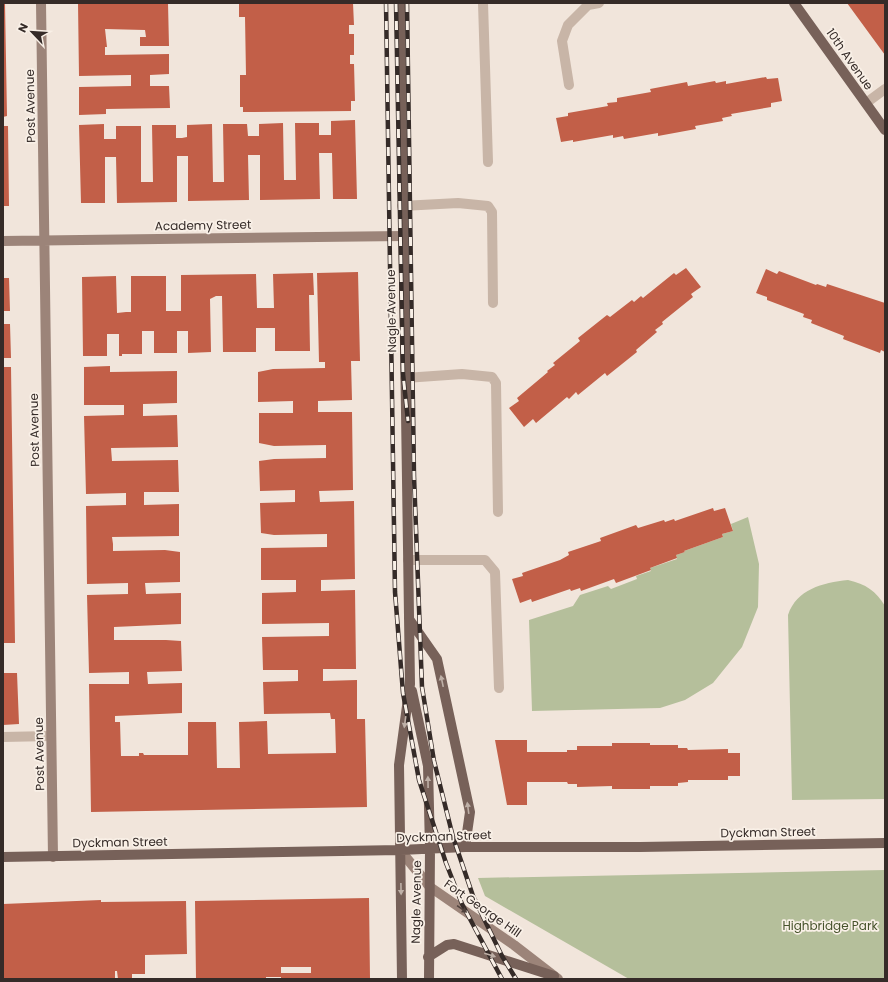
<svg xmlns="http://www.w3.org/2000/svg" width="888" height="982" font-family="Poppins,sans-serif">
  <rect width="100%" height="100%" fill="#f1e5db"/>
  <!-- green -->
  <path fill="#b5bf9b" d="M748,517L759,564L758,607L742,647L713,683L685,700L660,708L532,711L529,620L573,606L580,595L608,586L611,589L637,579L636,576L651,571L650,568L677,559L676,555L685,552L684,551L723,537L722,534L733,531L731,524Z
    M848,580C866,584 876,591 885,606V799L792,800L788,615C797,589 822,583 848,580Z
    M885,870V979H629L485,896L478,878Z"/>
  <!-- building -->
  <path fill="#c25f48" fill-rule="evenodd" d="M3,3H5L7,116L3,117Z
    M78,3H168L169,46H140V37H146L145,30L105,29L107,47H105V55L169,54V74L150,75V86H169L170,108L106,109V114L79,115V87L131,86V75L79,76Z
    M239,3H353L354,25H349V34H354V55H350V64H354L355,101H351V111L243,112V107H240V75H246L245,17H239Z
    M847,3H885V55Z
    M766,77L767,79L778,78L782,101L771,103V107L731,114L732,116L722,118L723,121L695,126L696,129L658,136V133L624,139L623,136L613,138V135L573,142V140L561,142L556,118L568,116V113L608,106L607,103L617,102V98L651,92L650,89L687,82L688,86L715,81L716,83L726,81V84Z
    M355,120L357,199H333L332,153H319L320,199L260,200V155H248L249,200L188,201V156H177V202L117,203L116,157H105V203H81L79,125L104,124V139H116V126H141V182H153L152,125H176V138H182L187,137V125L212,124L213,182H224L223,124H247L248,136H259V124L283,123L284,180H296L295,123H319V135H331V121Z
    M3,126H8L9,206H3Z
    M686,268L701,287L691,294L693,297L662,322L663,324L655,330L657,332L636,350L637,352L607,376L605,373L578,395L576,392L569,399L567,397L536,423L533,419L524,427L509,408L519,401L517,398L548,372L547,371L555,365L553,363L580,341L578,338L607,315L610,317L632,300L634,302L641,296L643,298L674,273L676,275Z
    M766,269L777,274L779,271L816,285L817,284L826,287L827,284L885,303V352L881,350L880,353L843,339L844,336L811,323L812,320L803,317L804,314L767,300V297L756,293Z
    M358,272L360,361H351L352,400L318,401V412H352L353,490L319,491L320,502L354,501L355,579L321,580V591L355,590L356,669H323V681L357,680V719H365L367,807L91,812L89,684H129V672L89,673L87,595L128,594V583L87,584L86,506L126,505V493L86,494L84,416L124,415V405H84V367L110,366V372L177,371V403L143,404V416L177,415L178,447L111,448L112,461L178,460L179,492H144V505L179,504V536L112,537L113,544V551L165,550L180,552V582L145,583L146,594L181,593V624L114,627V640H166L181,641L182,671L147,672L148,684L182,683V713L115,716V722H120L121,756H139V753H143L144,755H188V722H216L217,768H240L239,722L267,721L268,754L336,753L335,719H331L330,713L264,714L263,682L298,681V670H263L262,637L329,636V623L262,624V593L296,592V580H261V548L327,547V534L274,535L261,533L260,503L295,502V490L260,491L259,461L274,459L326,458V445L274,446L259,443V413H293V401L258,402V372L273,369L325,368V362H319L317,273Z
    M313,273L314,295H309L310,351H275V328H256V352H223L222,296H216L210,299L211,352L188,353V331H177V353H154V331H142V354H122V356H119V334H107V356H83L82,277L116,276L117,313L126,312H131V276H166V311H181V275L256,274L257,308H274L273,274Z
    M3,278H9L10,311H3Z
    M3,324H10L11,358H3Z
    M3,367H11L15,643H3Z
    M713,508L714,511L725,508L733,531L722,534L723,537L684,551L685,552L676,555L677,558L650,568L651,570L616,583L614,579L581,591L580,588L571,591L570,589L532,602L531,599L520,603L512,579L523,576L522,573L560,560L569,555L568,552L601,541L600,538L636,525L638,528L664,520L665,522L674,519L675,521Z
    M3,673H17L19,724L3,725Z
    M495,740H527V752H567V750H577V746H612V743H650V745H678V748H687L688,750L728,749V753H740V776H728V780H688V782L678,783V786H650V789H612V786L577,787V784H568L567,782H527V805H507Z
    M369,898L370,979H281V977H266V979H196L195,901ZM281,967H311V973H281Z
    M101,900V902L186,901L187,954L145,955V974H132V979H118L117,971H115V979H3V904Z"/>
  <g fill="none" stroke-linecap="round" stroke-linejoin="round">
    <!-- lane -->
    <path stroke="#c8b5a7" stroke-width="10" d="M483,3L488,162
      M569,85L562,41L568,25L588,5L599,3
      M402,206L458,203L488,206L492,212L493,303
      M405,378L462,374L492,377L496,383L498,512
      M408,560H485L495,572L499,688
      M3,737L51,736"/>
    <!-- street -->
    <path stroke="#c8b5a7" stroke-width="10" d="M866,103L885,89"/>
    <!-- secondary -->
    <path stroke="#9c8479" stroke-width="10" d="M41,3L53,857
      M3,241L403,236
      M400,850L430,887L514,945L558,979"/>
    <!-- primary -->
    <path stroke="#776159" stroke-width="10" d="M400,3L410,684L399,765L402,979
      M794,3L885,130
      M409,619L437,659L470,812L465,847
      M412,691L428,766L430,849L429,979
      M3,857L400,850L465,847H640L885,843
      M428,957L447,945L454,944L554,976"/>
    <!-- rail casing -->
    <g stroke="#352b28" stroke-width="4.5">
      <path id="rail" d="M386,3L395,592L403,693L419,780L446,863L462,904L502,979
        M396,3L403,374L408,421
        M407,3L414,476L422,687L434,761L453,837L473,896L502,956L516,979"/>
    </g>
    <!-- rail -->
    <use href="#rail" stroke="#f9f0e7" stroke-width="3" stroke-dasharray="9" stroke-linecap="butt"/>
  </g>
  <!-- one-way arrows -->
  <defs><path id="oneway-solid" d="M-6-.8H1V-3.2L6.5 0L1 3.2V.8H-6Z"/></defs>
  <g fill="#beb0a7">
    <use href="#oneway-solid" transform="translate(442 681) rotate(-102)"/>
    <use href="#oneway-solid" transform="translate(405 722) rotate(98)"/>
    <use href="#oneway-solid" transform="translate(428 782) rotate(-91)"/>
    <use href="#oneway-solid" transform="translate(468 808) rotate(-98)"/>
    <use href="#oneway-solid" transform="translate(401 889) rotate(89)"/>
    <use href="#oneway-solid" transform="translate(490 955) rotate(18)"/>
  </g>
  <use fill="#4f413c" href="#oneway-solid" transform="translate(462 909) rotate(35)"/>
  <g text-anchor="middle" dominant-baseline="central" stroke-width="3.5" stroke-linejoin="round" paint-order="stroke">
    <!-- street labels -->
    <g font-size="12" fill="#352b28" stroke="#f9f0e7">
      <text transform="translate(850 59) rotate(55)">10th Avenue</text>
      <text transform="translate(30 106) rotate(-91)">Post Avenue</text>
      <text transform="translate(203 225) rotate(-1)">Academy Street</text>
      <text transform="translate(391 311) rotate(-91)">Nagle Avenue</text>
      <text transform="translate(34 430) rotate(-91)">Post Avenue</text>
      <text transform="translate(39 754) rotate(-91)">Post Avenue</text>
      <text transform="translate(768 832) rotate(-1)">Dyckman Street</text>
      <text transform="translate(444 836) rotate(-2)">Dyckman Street</text>
      <text transform="translate(120 842) rotate(-1)">Dyckman Street</text>
      <text transform="translate(416 902) rotate(-89)">Nagle Avenue</text>
      <text transform="translate(483 908) rotate(35)">Fort George Hill</text>
    </g>
    <!-- park labels -->
    <g font-size="12" fill="#47532c" stroke="#f9f0e7">
      <text x="830" y="925">Highbridge Park</text>
    </g>
  </g>
  <!-- border -->
  <rect width="888" height="982" fill="none" stroke="#352b28" stroke-width="8"/>
  <!-- north arrow -->
  <g transform="translate(32 32) rotate(295)" stroke="#f9f0e7" stroke-width="3" paint-order="stroke">
  <path d="M0-3L7 15L0 10L-7 15Z" fill="#352b28"/>
  <text y="-6" font-size="11" font-weight="bold" text-anchor="middle" fill="#352b28">N</text>
  </g>
</svg>
